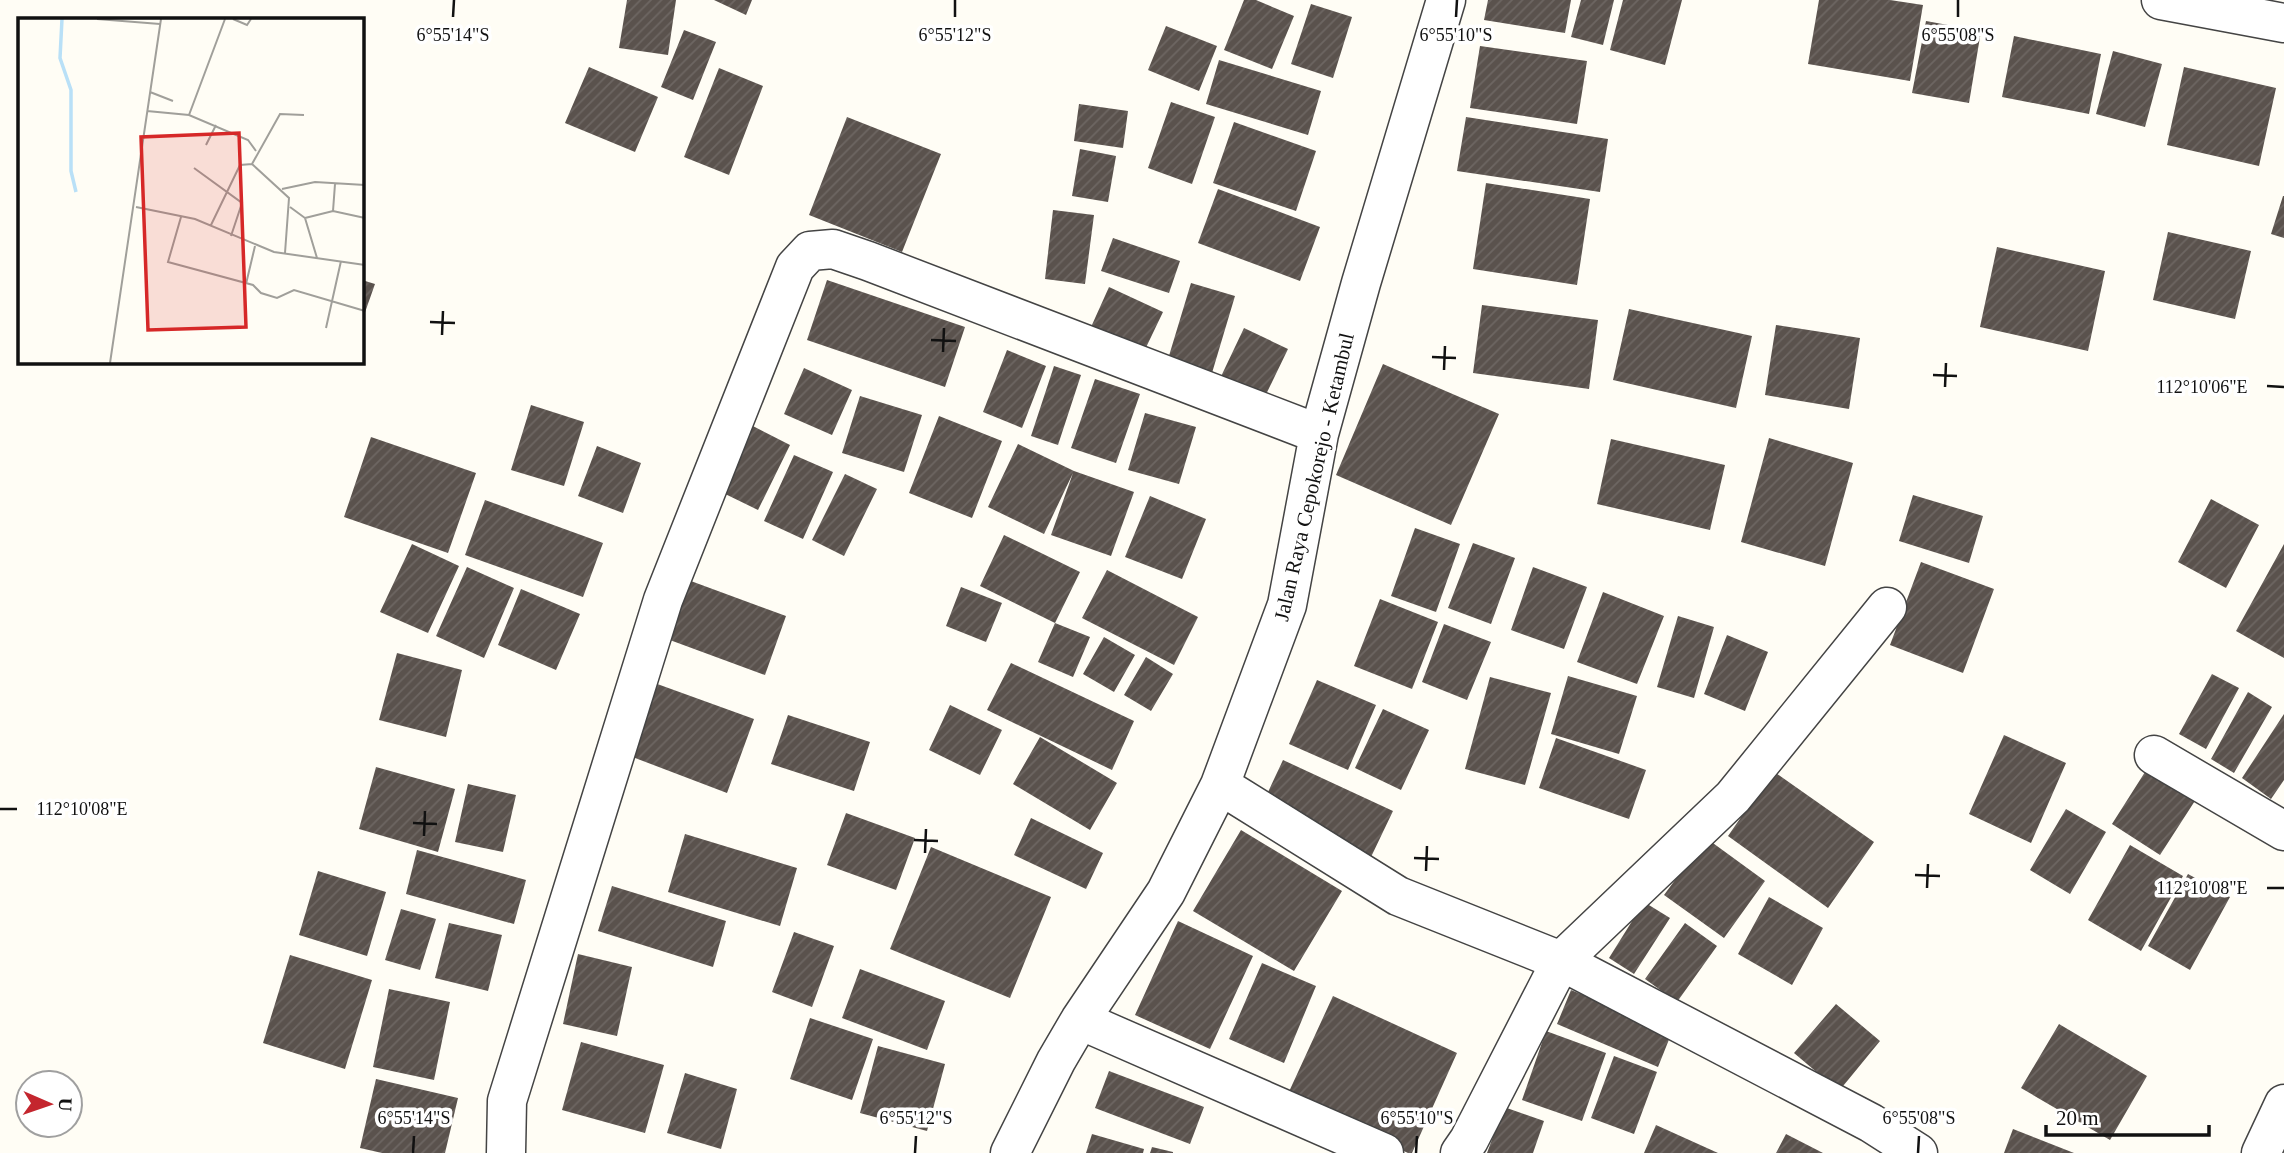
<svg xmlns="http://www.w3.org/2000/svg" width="2284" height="1153" font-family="'Times New Roman',serif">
  <defs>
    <pattern id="building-hatch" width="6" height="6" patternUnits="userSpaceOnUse" patternTransform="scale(1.75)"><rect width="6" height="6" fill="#5a524d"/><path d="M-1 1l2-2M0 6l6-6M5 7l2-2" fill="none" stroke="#6d6662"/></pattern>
  </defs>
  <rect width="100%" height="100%" fill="#fffdf5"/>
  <!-- building -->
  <path fill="url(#building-hatch)" d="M627,0H676L668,55L619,48Z
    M714,0H752L746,15Z
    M1244,0H1256L1294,16L1272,69L1224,50Z
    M1488,0H1571L1565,33L1484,20Z
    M1581,0H1614L1603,45L1571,37Z
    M1623,0H1682L1665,65L1610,50Z
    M1819,0H1890L1923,5L1910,81L1808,64Z
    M1311,4L1352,17L1333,78L1291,64Z
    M1926,21L1981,31L1969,103L1912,93Z
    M1166,26L1217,46L1199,91L1148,70Z
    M684,30L716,42L693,100L661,87Z
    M2014,36L2101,54L2089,114L2002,97Z
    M1480,46L1587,61L1577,124L1470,108Z
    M2113,51L2162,64L2145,127L2096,114Z
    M1219,60L1321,91L1308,135L1206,104Z
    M589,67L658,97L635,152L565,123Z
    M2184,67L2276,88L2259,166L2167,145Z
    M719,68L763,86L729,175L684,157Z
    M1171,102L1215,117L1192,184L1148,168Z
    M1079,104L1128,111L1123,148L1074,141Z
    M847,117L941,154L902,252L809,215Z
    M1466,117L1608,139L1600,192L1457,171Z
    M1234,122L1316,151L1296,211L1213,183Z
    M1080,149L1116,156L1108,202L1072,196Z
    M1486,183L1590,199L1577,285L1473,269Z
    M1218,189L1320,227L1300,281L1198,243Z
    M2283,196H2284V238L2271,234Z
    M1053,210L1094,215L1085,284L1045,279Z
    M2168,232L2251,251L2235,319L2153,300Z
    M1113,238L1180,261L1169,293L1101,271Z
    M1997,247L2105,271L2088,351L1980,327Z
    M362,280L375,284L363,318H362Z
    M827,280L965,327L945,387L807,340Z
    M1191,283L1235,296L1209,383L1165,369Z
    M1109,287L1163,312L1140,360L1087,336Z
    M1482,305L1598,320L1589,389L1473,373Z
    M1629,309L1752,336L1736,408L1613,380Z
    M1776,325L1860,338L1849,409L1765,395Z
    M1244,328L1288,349L1259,409L1216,387Z
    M1007,350L1046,366L1022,428L983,412Z
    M1383,364L1499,414L1451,525L1336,475Z
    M1054,366L1081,375L1058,445L1031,436Z
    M804,368L852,390L832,435L784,414Z
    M1095,379L1140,394L1116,463L1071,448Z
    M860,396L922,415L904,472L842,453Z
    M531,405L584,422L564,486L511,470Z
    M1145,413L1196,427L1179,484L1128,470Z
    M939,416L1002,441L972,518L909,493Z
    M749,424L790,445L758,510L717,490Z
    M371,437L476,473L448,553L344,517Z
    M1769,438L1853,463L1825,566L1741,542Z
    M1611,439L1725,465L1710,530L1597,504Z
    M1018,444L1074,471L1134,492L1111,556L1051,535L1073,473L1044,534L988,507Z
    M597,446L641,463L623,513L578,496Z
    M794,455L833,472L803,539L764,521Z
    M845,474L877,489L844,556L812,540Z
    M1913,495L1983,516L1969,563L1899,541Z
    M1150,496L1206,519L1182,579L1125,557Z
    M2211,499L2259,525L2226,588L2178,562Z
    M485,500L603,543L583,597L465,555Z
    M1415,528L1460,544L1436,612L1391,596Z
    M1004,535L1080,572L1055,623L980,586Z
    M1473,543L1515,558L1491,624L1448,608Z
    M412,544L459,566L428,633L380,612Z
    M2284,544V658L2236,631Z
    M1921,562L1994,589L1963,673L1890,645Z
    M467,567L514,588L484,658L436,636Z
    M1533,567L1587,587L1564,649L1511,630Z
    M1107,570L1198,617L1174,665L1082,618Z
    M680,577L786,616L765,675L659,636Z
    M961,587L1002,603L986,642L946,626Z
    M521,589L580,614L556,670L498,645Z
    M1603,592L1664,616L1637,684L1577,662Z
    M1380,599L1438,622L1412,689L1354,666Z
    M1678,616L1714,627L1694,698L1657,687Z
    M1055,623L1090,637L1073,677L1038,662Z
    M1444,624L1491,642L1467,700L1422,682Z
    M1727,635L1768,652L1745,711L1704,694Z
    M1104,637L1135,655L1114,692L1083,674Z
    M397,653L462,670L446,737L379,720Z
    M1146,657L1173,674L1151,711L1124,695Z
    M1011,663L1134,721L1112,770L987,710Z
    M2212,674L2239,688L2206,749L2179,734Z
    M1568,676L1637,696L1619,754L1551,734Z
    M1490,677L1551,693L1525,785L1465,769Z
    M1317,680L1376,705L1348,770L1289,744Z
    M649,681L754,719L727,793L622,753Z
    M2248,692L2272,707L2234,773L2211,759Z
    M950,705L1002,730L980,775L929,750Z
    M1383,709L1429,730L1401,790L1355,768Z
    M2284,714V780L2271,799L2242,778Z
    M788,715L870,742L854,791L771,764Z
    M2004,735L2066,763L2031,843L1969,814Z
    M1040,737L1117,783L1090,830L1013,784Z
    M1556,738L1646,770L1629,819L1539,788Z
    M1283,760L1393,811L1371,857L1262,805Z
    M2152,761L2200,793L2160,855L2112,824Z
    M376,767L455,789L438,852L359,829Z
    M1773,771L1874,842L1828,908L1728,836Z
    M468,784L516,795L503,852L455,842Z
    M2066,809L2106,832L2070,894L2030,870Z
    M846,813L915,838L896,890L827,865Z
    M1031,818L1103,853L1086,889L1014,855Z
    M1241,830L1342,891L1294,971L1193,911Z
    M685,834L797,868L780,926L668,892Z
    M1706,838L1765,881L1724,938L1664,895Z
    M2130,845L2183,876L2141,951L2088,920Z
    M931,847L1051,897L1010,998L890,949Z
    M417,850L526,880L514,924L406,894Z
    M318,871L386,892L367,956L299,935Z
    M2188,874L2230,897L2190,970L2148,946Z
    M612,886L726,921L713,967L598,931Z
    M1769,897L1823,928L1792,985L1738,954Z
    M1644,902L1670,918L1634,974L1609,958Z
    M401,909L436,919L420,970L385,960Z
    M1178,921L1253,956L1210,1049L1135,1015Z
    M449,923L502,935L488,991L435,978Z
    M1685,923L1717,946L1677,1002L1645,979Z
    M794,932L834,946L812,1007L772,992Z
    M578,954L632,967L617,1036L563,1024Z
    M290,955L372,980L345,1069L263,1043Z
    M1262,963L1316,986L1284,1063L1229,1039Z
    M860,969L945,1001L927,1050L842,1018Z
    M389,989L450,1002L434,1080L373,1067Z
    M1571,990L1672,1032L1658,1067L1557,1024Z
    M1333,996L1457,1053L1412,1153H1408L1287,1096Z
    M1836,1004L1880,1041L1839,1091L1794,1053Z
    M810,1018L873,1039L852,1100L790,1079Z
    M2059,1024L2147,1076L2110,1140L2021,1088Z
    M1546,1031L1606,1053L1582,1121L1522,1100Z
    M581,1042L664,1065L645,1133L562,1110Z
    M878,1046L945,1064L927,1131L860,1113Z
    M1614,1056L1657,1072L1634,1134L1591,1118Z
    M1109,1071L1204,1107L1190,1144L1095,1108Z
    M685,1073L737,1089L721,1149L667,1133Z
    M376,1079L458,1098L445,1153H382L360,1148Z
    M1504,1107L1544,1121L1533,1153H1487Z
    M1656,1125L1718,1153H1644Z
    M2013,1129L2074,1153H2004Z
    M1092,1134L1144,1149L1143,1153H1086Z
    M1786,1134L1823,1153H1776Z
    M1152,1147L1173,1152V1153H1150Z"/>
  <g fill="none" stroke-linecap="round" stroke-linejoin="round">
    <!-- minor casing -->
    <g stroke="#444" stroke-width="41">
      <path id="minor" d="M2161,0L2284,23
        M2154,755L2284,831
        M1220,785L1398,896L1561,961L1871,1123L1918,1153
        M1080,1020L1384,1153
        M506,1153L507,1101L663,600L795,267L810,251L833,249L868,261L1319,434
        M1010,1153L1056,1061L1080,1020L1166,892L1220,785L1287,605L1319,434L1361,283L1446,0
        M1460,1153L1469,1140L1561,961L1733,797L1887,607
        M2261,1153L2284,1104"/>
    </g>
    <!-- minor -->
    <use href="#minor" stroke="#fff" stroke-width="38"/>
  </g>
  <!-- ticks -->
  <path fill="none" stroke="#111" stroke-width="2.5" d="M453,17L454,0M955,17V0M1456,17L1457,0M1958,17V0M430,322L455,323M442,335L443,311M931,340L956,341M943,352L944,328M1432,357L1456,358M1444,370L1445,346M1933,375L1957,376M2267,386L2284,387M1945,387L1946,363M0,809H17M413,823L437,824M424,836L425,811M914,840L938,841M925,853L926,829M1414,858L1439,859M1426,871L1427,846M1915,875L1940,876M1927,888L1928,864M2267,888H2284M413,1153L414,1136M915,1153L916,1136M1416,1153L1417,1136M1918,1153L1919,1136"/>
  <g text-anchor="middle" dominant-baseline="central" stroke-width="7" stroke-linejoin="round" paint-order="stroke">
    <!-- street labels -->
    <g font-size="21" fill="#111" stroke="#fff">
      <text transform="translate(1314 477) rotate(-77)">Jalan Raya Cepokorejo - Ketambul</text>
    </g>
  </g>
  <!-- overview -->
  <g transform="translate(18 18)">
    <rect width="346" height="346" fill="#fffdf5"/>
    <path fill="none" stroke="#b9e0f7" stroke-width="3.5" d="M44,1L42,40L53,72V153L58,174"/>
    <path fill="none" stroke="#a09f9a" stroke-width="2" d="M79,1L142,6M215,1L229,7L233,1M132,74L155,83M129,93L171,97L230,122L238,133M171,97L207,1M188,127L198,107M234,146L262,96L286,97M176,150L224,185L213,218M264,171L297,164L347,167M118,189L177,201L256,234L347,247M272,189L287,200L299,240M315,193L317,166M163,199L150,244L235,267L243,275L259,280L276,272L347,293M287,200L315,193L347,200M193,207L222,147L234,146L271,180L267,235M228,266L237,228M308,310L323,243M92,345L143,1"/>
    <path fill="#d62828" fill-opacity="0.15" stroke="#d62828" stroke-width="3.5" d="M221,115L228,309L130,312L123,119Z"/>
    <rect width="346" height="346" fill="none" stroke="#111" stroke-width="3.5"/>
  </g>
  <g font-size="18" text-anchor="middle" fill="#111" stroke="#fff" stroke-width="7" stroke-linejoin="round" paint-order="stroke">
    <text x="453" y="41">6°55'14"S</text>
    <text x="955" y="41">6°55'12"S</text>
    <text x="1456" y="41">6°55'10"S</text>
    <text x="1958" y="41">6°55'08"S</text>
    <text x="2202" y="393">112°10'06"E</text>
    <text x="82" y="815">112°10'08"E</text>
    <text x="2202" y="894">112°10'08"E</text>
    <text x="414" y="1124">6°55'14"S</text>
    <text x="916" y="1124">6°55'12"S</text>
    <text x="1417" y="1124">6°55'10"S</text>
    <text x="1919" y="1124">6°55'08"S</text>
  </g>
  <!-- north arrow -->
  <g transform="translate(49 1104) rotate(92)"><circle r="33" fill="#ffffff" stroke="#a0a0a0" stroke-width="2"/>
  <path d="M0-5L12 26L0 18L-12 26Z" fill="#c4262e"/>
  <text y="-10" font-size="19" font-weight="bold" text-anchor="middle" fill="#111111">U</text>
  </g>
  <!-- scale -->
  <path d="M2046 1125v10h163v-10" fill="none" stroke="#111111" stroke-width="3.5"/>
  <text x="2056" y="1125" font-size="21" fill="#111111" stroke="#ffffff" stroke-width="5" paint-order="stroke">20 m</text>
</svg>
